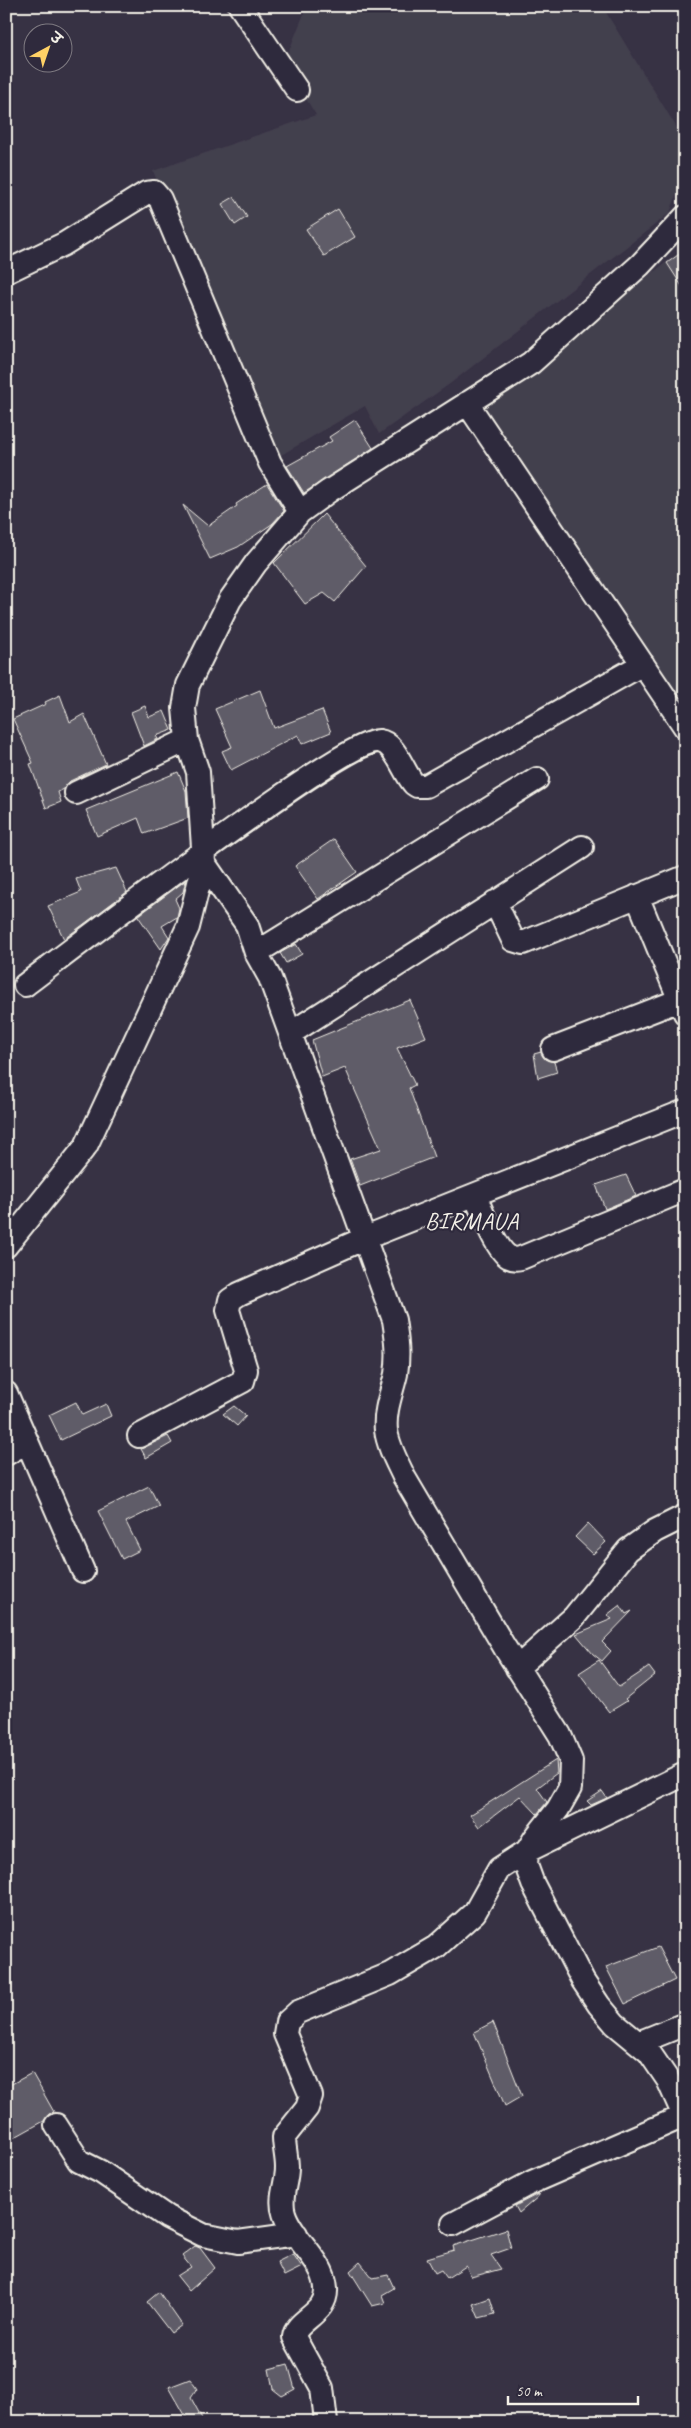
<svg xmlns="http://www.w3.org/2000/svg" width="691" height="2428" font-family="Caveat,'Playpen Sans Deva',sans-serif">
  <rect width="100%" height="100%" fill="#373244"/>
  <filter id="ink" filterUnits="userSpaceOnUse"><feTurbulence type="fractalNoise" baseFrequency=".02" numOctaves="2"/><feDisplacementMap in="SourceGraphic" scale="10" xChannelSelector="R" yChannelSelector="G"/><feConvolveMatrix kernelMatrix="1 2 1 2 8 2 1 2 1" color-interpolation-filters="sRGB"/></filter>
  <g filter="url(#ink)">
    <!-- built -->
    <path fill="#433f4e" d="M307,6H602L685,141V172L670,213L451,383L379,434L365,406L276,458L153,171L316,115L284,63Z
      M685,248V705L474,409Z"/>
    <!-- building -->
    <path fill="#5f5c67" stroke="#f4f1e8" d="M234,197L247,217L235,225L222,204Z
      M338,209L355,237L324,256L306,229Z
      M685,250V291L667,263Z
      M355,420L373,448L304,493L287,466L332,441L329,437Z
      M267,484L284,511L272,524L238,547L210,559L183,505L208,526L237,506L236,504Z
      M324,514L366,566L335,602L324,593L305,604L274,563Z
      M260,690L274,728L322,710L331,732L302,744L298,735L231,770L222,751L232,747L215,709Z
      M60,695L70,722L84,714L106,764L70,781L64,789L58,792L61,802L46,808L30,764L33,763L13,719L46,704L45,702Z
      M145,706L149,717L164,711L172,730L156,736L158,739L144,746L131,712Z
      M178,772L186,791L188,818L144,834L138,818L97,836L86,810Z
      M334,839L357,872L318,899L295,866Z
      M116,868L127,892L64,939L48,906L81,892L76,879Z
      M186,880L183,892L175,899L179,908L177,917L162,926L169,937L161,949L138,916Z
      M296,944L302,954L286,963L280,953Z
      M410,1000L426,1037L397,1048L415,1085L409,1088L434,1157L360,1186L350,1159L381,1149L345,1068L322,1077L312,1040Z
      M541,1052L545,1059L554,1062L557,1072L538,1078L534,1054Z
      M626,1175L636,1196L605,1209L596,1185Z
      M76,1402L82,1415L106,1404L111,1416L61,1440L49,1415Z
      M234,1406L246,1416L237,1426L223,1414Z
      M168,1436L172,1443L146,1458L141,1449Z
      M149,1486L159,1506L126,1522L140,1550L122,1559L98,1511Z
      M588,1523L606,1542L593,1554L575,1537Z
      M620,1605L626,1614L632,1611L602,1642L611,1651L602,1661L593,1654L576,1634L612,1619L607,1615Z
      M599,1660L619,1687L649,1667L655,1675L625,1699L627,1701L609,1712L579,1673Z
      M556,1760L557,1773L537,1788L547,1802L537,1814L520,1796L479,1827L470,1815Z
      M602,1791L607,1798L591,1805L587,1801Z
      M658,1947L675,1980L625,2004L606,1967Z
      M493,2022L522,2096L505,2106L474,2032Z
      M32,2073L54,2112L49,2114L44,2121L6,2142V2087Z
      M538,2194L539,2196L519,2213L515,2206Z
      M506,2229L511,2248L491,2255L501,2269L471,2277L466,2266L447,2278L441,2270L435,2273L427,2258L454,2250L453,2246Z
      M195,2246L200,2248L215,2268L189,2291L177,2276L191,2267L182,2256Z
      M293,2254L302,2267L284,2276L277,2262Z
      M360,2262L373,2278L388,2275L394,2288L382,2295L385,2303L372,2306L350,2271Z
      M159,2292L182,2325L171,2333L147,2302Z
      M490,2298L495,2314L479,2318L473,2304Z
      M288,2364L295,2389L282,2396L273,2389L269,2369Z
      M190,2379L197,2389L191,2398L204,2422H189L169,2387Z"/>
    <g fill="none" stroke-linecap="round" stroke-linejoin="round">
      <!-- minor casing -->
      <g stroke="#f4f1e8" stroke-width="26">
        <path id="minor" d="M240,6L297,90
          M6,272L64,244L146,193L154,192L160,199L270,463L300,512
          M467,403L685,727
          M76,793L187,740
          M204,863L247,925L256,953L270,978L394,1320C397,1339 399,1355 396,1374C392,1392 384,1411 386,1430C388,1446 397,1462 404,1477L505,1648L560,1735L571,1761L570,1788L558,1809L535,1838L527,1851L526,1865L533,1884L583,1981L599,2005L615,2024L649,2052L668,2080L685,2118
          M637,896L685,1013
          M495,902L513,940L523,943L685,877
          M256,953L537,779
          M25,985C69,952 347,737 379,741C396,743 403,772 414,784L417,786H426L643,664
          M291,1033L582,847
          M553,1049L685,998
          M475,1195C481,1209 496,1250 509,1257C513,1259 517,1259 521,1258L685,1190
          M6,1246L86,1146L188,927L204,863L198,772L187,740L184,708L188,685L230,600L256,563L300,512L329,491L531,363L640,265L685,217
          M6,1393L83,1571
          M139,1436L243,1381L246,1370L228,1310L230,1300L239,1294L363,1239L685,1111
          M6,1454L27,1442
          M517,1668L574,1617L628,1550L655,1531L685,1516
          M638,2043L685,2024
          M56,2125L79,2161L101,2172L167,2217L203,2235L238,2242L296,2234
          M453,2224L532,2182L684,2116
          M326,2422L322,2388L294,2337C296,2319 328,2314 326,2288C324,2259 292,2240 284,2213C279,2198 287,2183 287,2168C287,2157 284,2147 284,2137L307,2108L311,2096L285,2034L287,2022L298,2012L390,1974L436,1947L475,1912L499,1869L527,1851L685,1774"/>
      </g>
      <!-- minor -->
      <use href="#minor" stroke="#2f2a3d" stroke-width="22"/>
    </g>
  </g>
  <g text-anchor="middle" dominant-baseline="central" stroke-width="4.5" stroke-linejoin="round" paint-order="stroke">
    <!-- quarter labels -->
    <g font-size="24" letter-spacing="1" fill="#f4f1e8" stroke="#2f2a3d">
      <text x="472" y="1221">BIRMAUA</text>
    </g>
  </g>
  <!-- margin -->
  <rect width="691" height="2428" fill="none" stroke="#2f2a3d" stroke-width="25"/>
  <rect x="12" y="12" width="666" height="2403" fill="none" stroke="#f4f1e8" stroke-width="2" filter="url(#ink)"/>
  <!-- north arrow -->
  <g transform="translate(48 48) rotate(40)"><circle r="24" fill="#2f2a3d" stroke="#7e7a81"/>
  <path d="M0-4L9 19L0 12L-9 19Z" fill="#ffd166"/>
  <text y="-8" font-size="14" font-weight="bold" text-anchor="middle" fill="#f4f1e8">उ</text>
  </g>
  <!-- scale -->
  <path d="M508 2396v8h130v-8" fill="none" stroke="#f4f1e8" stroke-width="2.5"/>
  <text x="516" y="2396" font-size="15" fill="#f4f1e8" stroke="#2f2a3d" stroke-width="4" paint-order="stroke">50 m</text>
</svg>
